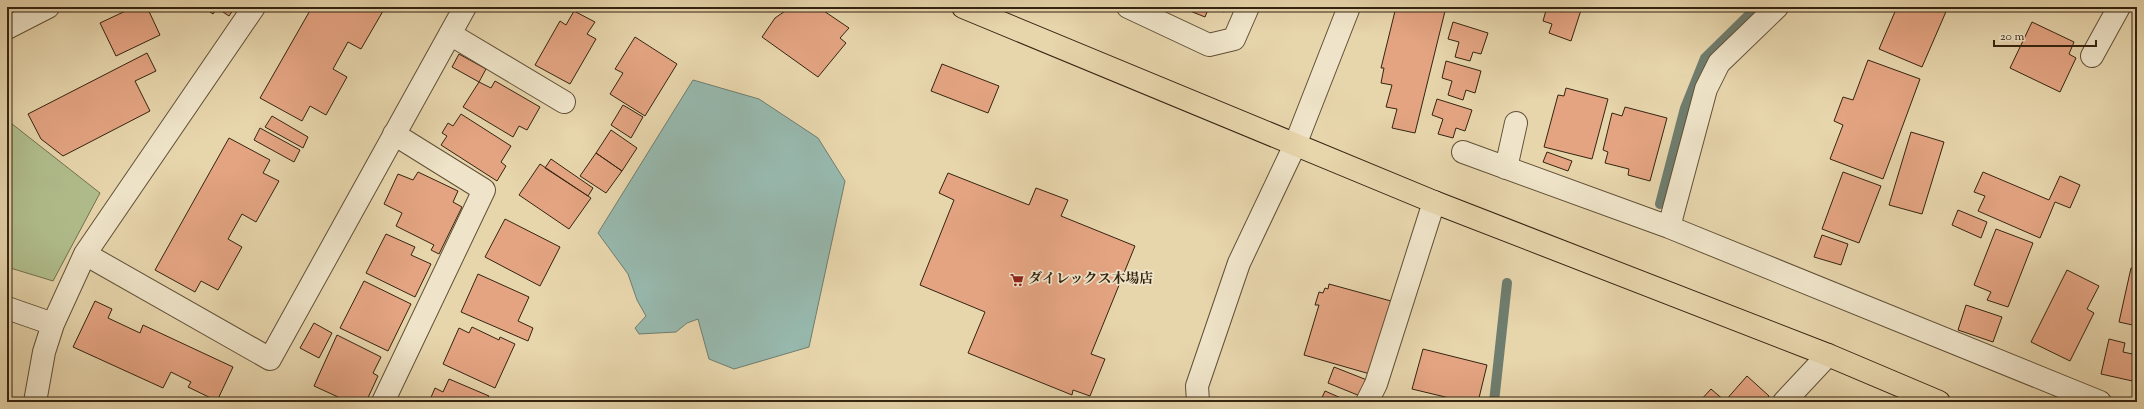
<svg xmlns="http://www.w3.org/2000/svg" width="2144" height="409" font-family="'Sorts Mill Goudy','Noto Serif JP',serif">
  <rect width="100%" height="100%" fill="#e7d5ac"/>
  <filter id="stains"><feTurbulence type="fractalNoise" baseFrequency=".005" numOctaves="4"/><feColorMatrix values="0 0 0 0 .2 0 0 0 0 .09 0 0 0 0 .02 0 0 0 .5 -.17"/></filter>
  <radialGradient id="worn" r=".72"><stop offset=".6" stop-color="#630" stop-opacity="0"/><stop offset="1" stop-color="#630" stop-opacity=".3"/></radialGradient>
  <!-- green -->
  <path fill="#b1be8d" stroke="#72714e" d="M7,120L100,193L53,281L7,267Z"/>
  <!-- water -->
  <path fill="#97b8ad" stroke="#6f7d6e" d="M693,80L759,99L818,138L845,181L809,347L734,369L709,359L698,319L687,323L676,332L639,334L635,328L646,316L637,300L628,274L598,233Z"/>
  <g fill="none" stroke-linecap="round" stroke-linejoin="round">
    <!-- stream -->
    <path stroke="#6f7d6e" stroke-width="10" d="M1660,204L1685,108L1705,58L1757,7
      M1494,402L1507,283"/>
  </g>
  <!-- building -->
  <path fill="#e4a482" stroke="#342410" d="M134,7H147L160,35L116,56L100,23Z
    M203,7H235L229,16L217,8L213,14Z
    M312,7H375L383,11L361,49L348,42L333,69L347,77L326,115L310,106L302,121L260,98Z
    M791,7H818L849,28L840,38L846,43L818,77L762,37L775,18Z
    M1180,7H1209L1205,17Z
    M1213,7H1226L1224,12Z
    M1396,7H1446L1415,133L1392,128L1397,109L1386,107L1392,85L1381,83L1384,68H1381Z
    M1547,7L1562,12L1564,7H1582L1571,41L1549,33L1552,24L1543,21Z
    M1897,7H1948L1922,67L1879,49Z
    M574,11L595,22L587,34L596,39L570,84L535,65L560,21L566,25Z
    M1453,22L1488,33L1481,54L1473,52L1470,61L1455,57L1459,42L1448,39Z
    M2032,22L2074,42L2069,54L2076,58L2060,92L2010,68Z
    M635,37L677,64L645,116L610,94L623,73L615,69Z
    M147,53L156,71L135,81L150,111L63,156L41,139L28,114Z
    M459,54L486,69L479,82L452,67Z
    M1868,60L1920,79L1883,179L1830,159L1843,125L1834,121L1843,97L1853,100Z
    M1446,61L1481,71L1475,93L1466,90L1463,100L1448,95L1452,81L1442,78Z
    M942,64L999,86L988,113L931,91Z
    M495,81L540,107L527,130L519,126L513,137L463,107L479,82L491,88Z
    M1566,88L1608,99L1592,159L1544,147L1558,95L1564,96Z
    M1437,99L1472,110L1465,131L1456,128L1453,138L1438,134L1443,119L1432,115Z
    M623,105L643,117L631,138L611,125Z
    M1625,107L1667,118L1650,181L1628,175L1629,169L1605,163L1608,152L1603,150L1612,113L1622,116Z
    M461,114L511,146L501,162L506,166L497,181L441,145L447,136L442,133L448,123L453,126Z
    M272,116L308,137L303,148L265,127Z
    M260,128L300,150L294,162L254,140Z
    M611,130L637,148L622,171L596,153Z
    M1911,132L1944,142L1922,214L1889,205Z
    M229,138L270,160L263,173L279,181L256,222L242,214L228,239L242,247L218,290L201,281L195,292L155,270Z
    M1547,152L1572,161L1568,171L1543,162Z
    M596,153L622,171L606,193L580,176Z
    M551,159L593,188L588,196L545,168Z
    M540,164L591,198L569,229L519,195Z
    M418,172L458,191L453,202L462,207L439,254L431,250L434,245L396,226L402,213L384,204L398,174L413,180Z
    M1843,172L1881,186L1859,243L1822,229Z
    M1983,172L2049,200L2060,176L2080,185L2070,208L2055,202L2040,238L1978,211L1985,196L1974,192Z
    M948,173L1029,205L1036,188L1068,200L1061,216L1135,246L1091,354L1105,359L1090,396L1073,390L1072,395L968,353L985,312L920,285L954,200L939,193Z
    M1958,210L1987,222L1981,238L1952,225Z
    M505,219L560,247L540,286L485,257Z
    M1996,229L2033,243L2008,307L1987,300L1991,292L1974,285Z
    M386,234L415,247L411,255L431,264L415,297L366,273Z
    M1822,235L1848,244L1841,265L1814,257Z
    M2131,268L2137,269V326L2119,322Z
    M2067,270L2099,286L2087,309L2094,313L2070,361L2031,342Z
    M478,274L529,297L518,321L533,328L528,341L461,312Z
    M364,281L411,304L388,351L340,328Z
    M1329,284L1391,301L1370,374L1304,355L1319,305H1315L1319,292L1323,293L1325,288L1328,289Z
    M95,301L112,309L108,318L140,333L143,325L233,367L217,401L188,387L191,382L171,372L163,388L73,347Z
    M1966,305L2002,317L1993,342L1958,330Z
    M314,323L332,333L319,358L300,348Z
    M472,327L499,340L500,337L515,344L495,388L443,364L459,328L469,333Z
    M337,335L381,357L373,373L378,376L366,402H349L314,386Z
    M2109,339L2125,343L2123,352L2137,355V382L2101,374Z
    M1423,349L1487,365L1478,402H1466L1412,389Z
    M1334,367L1367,380L1360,396L1328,383Z
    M1747,376L1769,396L1764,402H1699L1711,389L1725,401Z
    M449,379L489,396L486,402H429L435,388L443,392Z
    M1325,391L1350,402H1320Z"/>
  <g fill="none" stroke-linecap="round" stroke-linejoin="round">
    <!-- minor casing -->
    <g stroke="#615037" stroke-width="24">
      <path id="minor" d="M1128,7L1209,45L1234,39L1248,7
        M7,28L48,7
        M450,34L564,102
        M2092,56L2119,7
        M1463,152L1669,227L2100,402
        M1506,168L1516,123
        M1669,227L1706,89L1719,63L1777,7
        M85,254L270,359L465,7
        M7,308L53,324
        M35,402L44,352L53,324L85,254L254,7
        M383,402L484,190L394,134
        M1198,402L1197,386L1239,263L1295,145L1349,7
        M1367,402L1376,384L1434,202
        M1784,402L1828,355"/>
    </g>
    <!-- major casing -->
    <g stroke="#342410" stroke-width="24">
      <path id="major" d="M963,7L1434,202L1828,355L1939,402"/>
    </g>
    <!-- minor -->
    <use href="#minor" stroke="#efe4c9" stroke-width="22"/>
    <!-- major -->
    <use href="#major" stroke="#e7d5ac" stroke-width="22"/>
  </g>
  <!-- icons -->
  <defs>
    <g id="supermarket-bare" transform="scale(1.08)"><path d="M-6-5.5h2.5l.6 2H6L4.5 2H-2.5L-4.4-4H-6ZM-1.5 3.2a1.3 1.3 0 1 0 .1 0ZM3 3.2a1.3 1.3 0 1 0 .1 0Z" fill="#8f2418" stroke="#efe4c9" stroke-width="2.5" paint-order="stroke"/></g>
  </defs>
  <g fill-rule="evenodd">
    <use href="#supermarket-bare" x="1017" y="280"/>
  </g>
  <g text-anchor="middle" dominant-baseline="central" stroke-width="3.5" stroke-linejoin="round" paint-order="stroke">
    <!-- poi labels -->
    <g font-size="14" font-weight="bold" fill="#342410" stroke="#efe4c9" text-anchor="start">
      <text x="1028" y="280">ダイレックス木場店</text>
    </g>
  </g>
  <!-- margin -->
  <rect width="2144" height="409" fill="none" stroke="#e7d5ac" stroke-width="24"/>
  <rect x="8" y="8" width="2128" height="393" fill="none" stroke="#342410" stroke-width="2"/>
  <rect x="12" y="12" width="2120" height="385" fill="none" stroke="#342410"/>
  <!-- scale -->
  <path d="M1994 40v6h102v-6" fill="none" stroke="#342410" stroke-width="2"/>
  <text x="2000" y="40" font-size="12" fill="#342410" stroke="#efe4c9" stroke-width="3" paint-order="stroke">20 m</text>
  <rect width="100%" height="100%" filter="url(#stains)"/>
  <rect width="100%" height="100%" fill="url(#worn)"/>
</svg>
